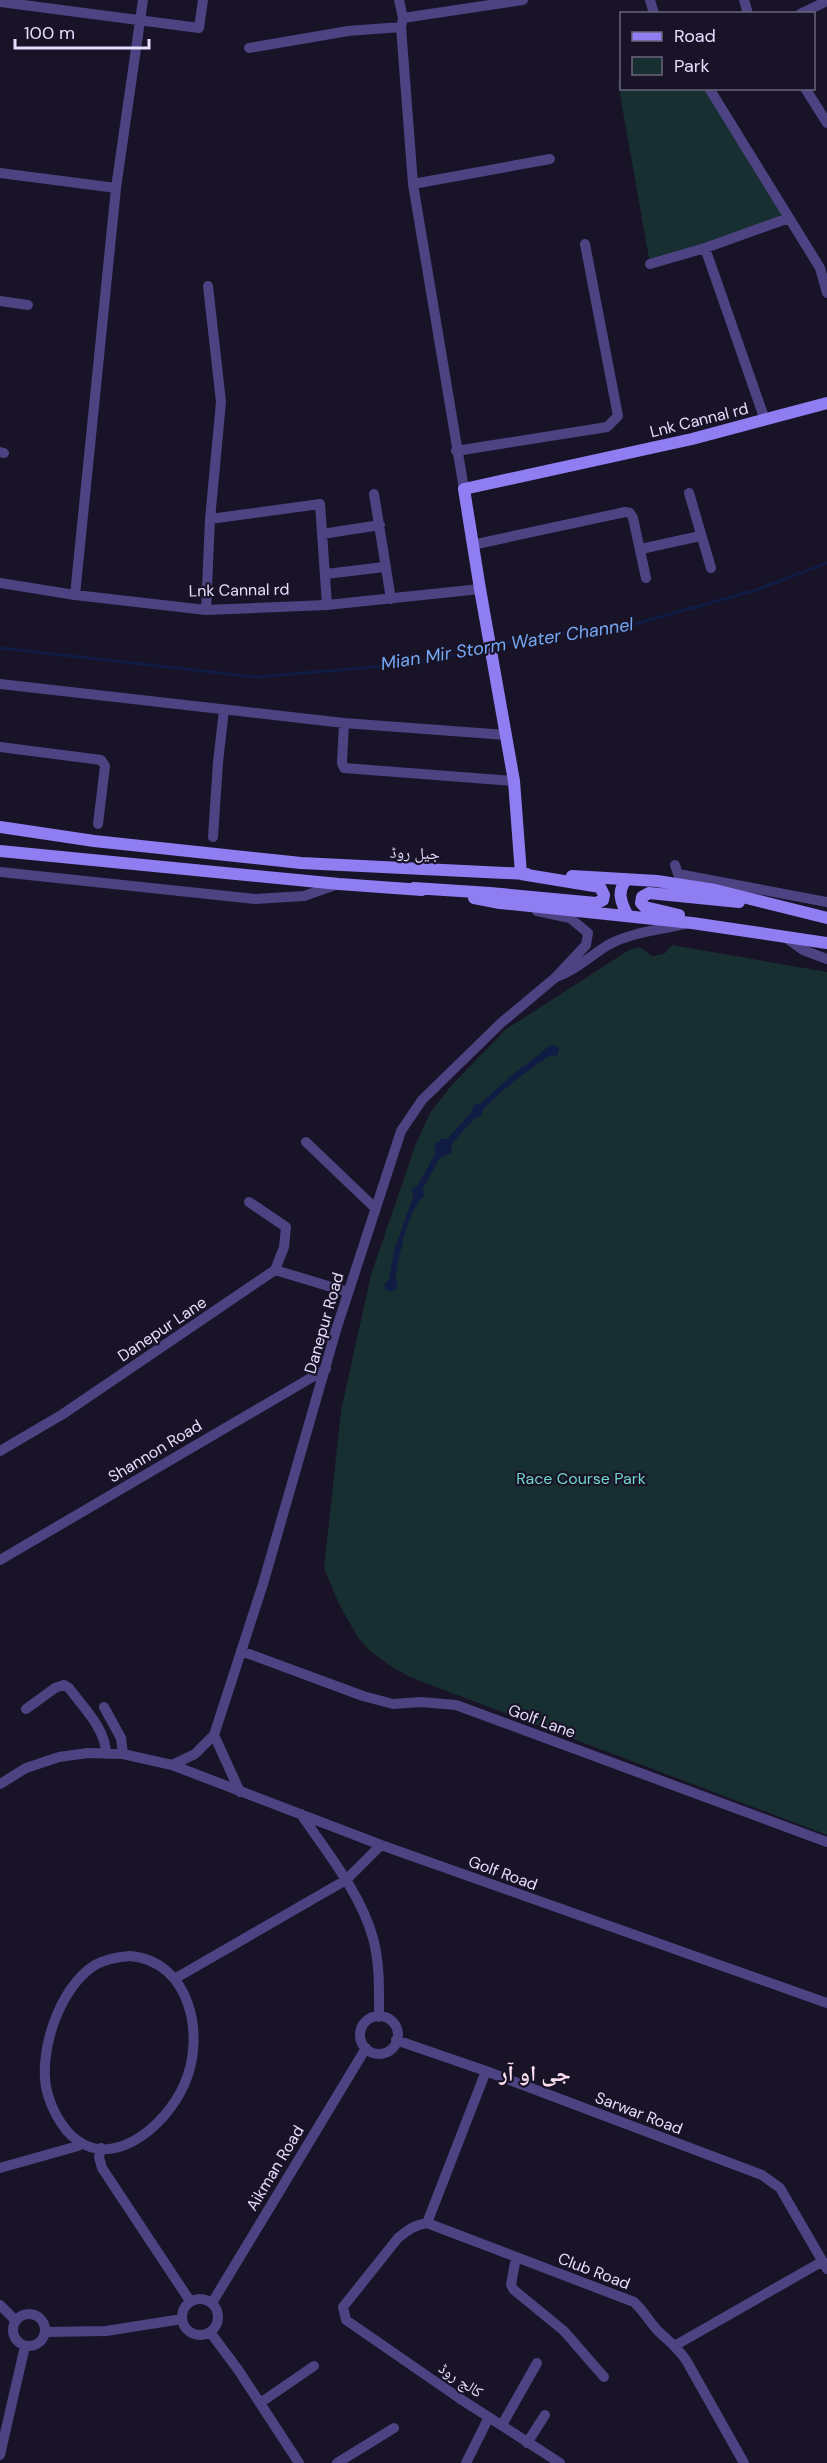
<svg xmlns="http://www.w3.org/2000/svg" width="827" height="2463" font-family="'DM Sans','Noto Naskh Arabic',sans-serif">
  <rect width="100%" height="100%" fill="#191328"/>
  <!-- green -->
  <path fill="#172f31" d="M621,81L622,88L709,89L789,218L650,264L618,83Z
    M672,945L827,972V1835L410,1677L389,1665L369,1650L359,1639L339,1604L324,1568L341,1411L371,1275L415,1146L430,1113L451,1086L505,1030L629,950L640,947L652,956L664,954Z"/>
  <!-- water -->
  <path fill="#101c44" d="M552,1044L559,1048L557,1056H549L514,1081L484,1108L481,1116L476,1117L452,1143L451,1153L440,1158L423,1188L424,1196C407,1209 399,1258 395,1279L397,1283V1288L392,1292L386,1290L384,1285L389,1279L394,1251L413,1197L412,1189L418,1185L435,1154V1144L442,1139H447L471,1113L474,1105L480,1104L511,1076Z"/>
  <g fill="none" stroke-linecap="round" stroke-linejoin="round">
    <!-- stream -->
    <path stroke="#101c44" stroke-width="3" d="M492,646L552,634L635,624L756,590L827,563
      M0,648L257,677L420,663L486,648"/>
    <!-- street -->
    <path stroke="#4d4382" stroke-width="10" d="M399,0L403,18L401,27L413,184L464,489
      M650,0L654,14
      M744,0L748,14
      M1,2L199,28L203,0
      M800,14L827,1
      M403,18L523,0
      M249,48L348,31L401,27
      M709,88L820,268L827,293
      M805,88L827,123
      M0,173L116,188L143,0
      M413,184L550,159
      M705,248L765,420
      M650,264L705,248L789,218
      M0,301L28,305
      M456,451L607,427L618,416L585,244
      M0,452L4,453
      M689,493L711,568
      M374,494L391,599
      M210,519L320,504L327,605
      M322,534L380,525
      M472,545L625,512L630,513L633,518L646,578
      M641,549L700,536
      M326,574L384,567
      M0,583L75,595L206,610L327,605L480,589
      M75,595L116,188
      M206,610L210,519L221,402L208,286
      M0,684L344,723L506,735
      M344,723L342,763L344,768L514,781
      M0,747L101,760L105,766L98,824
      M213,837L218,762L224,710
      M675,865L678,874L827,902
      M0,872L255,899L304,896L338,884
      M537,911L570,918L588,933L586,945L556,977C576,970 590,956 608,945C632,932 660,930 685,924
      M785,937L803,950L827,959
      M306,1142L375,1208
      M249,1202L286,1227L284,1247L275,1270
      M0,1451L63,1414L275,1270L348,1292
      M0,1560L326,1369
      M241,1651L363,1696L393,1704L421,1702L456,1705L827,1842
      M104,1707L121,1738L123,1754
      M26,1709L55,1688L64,1685L69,1688C83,1707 106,1729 106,1754
      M214,1735L240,1792
      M172,1765L381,1845L827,2003
      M0,1784L26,1768L59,1757L88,1753L123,1754L172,1765L195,1754L214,1735L263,1584L336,1330L401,1131L422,1100L501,1023L556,977
      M301,1814C327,1853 360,1892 373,1938C380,1963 379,1992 379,2017
      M130,1956C191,1961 206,2037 184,2085C166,2126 108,2177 67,2131C58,2120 52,2109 48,2095C36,2056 59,1987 95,1965C105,1959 118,1957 130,1956Z
      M176,1978L346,1880L381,1845
      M360 2035a19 19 0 1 1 38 0a19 19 0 1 1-38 0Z
      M396,2040L486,2071L762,2175L780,2188L827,2269
      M101,2148L99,2157L102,2168L190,2301
      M0,2168L78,2146L80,2142
      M427,2223L486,2071
      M516,2257L511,2285L514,2290L564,2331L604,2377
      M182 2317a18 18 0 1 1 36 0a18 18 0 1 1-36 0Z
      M212,2303L366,2048
      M0,2305L16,2321
      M13 2330a16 16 0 1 1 32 0a16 16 0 1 1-32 0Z
      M45,2332L106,2331L182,2319
      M210,2332L239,2371L299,2463
      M676,2345L823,2261
      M260,2403L314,2366
      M502,2425L537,2363
      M527,2443L545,2415
      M0,2455L25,2346
      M337,2463L394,2428
      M466,2463L489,2417
      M560,2463L459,2398L346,2320L343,2307L398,2238C408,2230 414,2225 427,2223L634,2302C644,2311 650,2323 659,2332C670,2342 677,2347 686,2360L744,2463"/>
    <!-- secondary -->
    <path stroke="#8f7ef2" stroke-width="12" d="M0,827L94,841L301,863L527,874
      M0,851L339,884L422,890
      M572,876L657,881L715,890L827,918
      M627,879C616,891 621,903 628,916
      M414,888L490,893L596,903L603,900L604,895L600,887L521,874L514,781L480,589L464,489L692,439L827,403
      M474,898L500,903L692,923L827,943
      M679,915L645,907L641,903L642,897L649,893L739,902"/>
  </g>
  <g text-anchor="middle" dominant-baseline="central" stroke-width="4.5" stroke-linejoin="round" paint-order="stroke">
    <!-- street labels -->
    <g font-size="16" fill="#e5ddfc" stroke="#191328">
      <text transform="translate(699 420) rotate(-14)">Lnk Cannal rd</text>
      <text transform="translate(239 590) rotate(-1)">Lnk Cannal rd</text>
      <text transform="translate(415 853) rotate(2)">جیل روڈ</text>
      <text transform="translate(324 1323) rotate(-74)">Danepur Road</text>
      <text transform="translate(162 1329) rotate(-34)">Danepur Lane</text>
      <text transform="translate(155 1451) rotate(-31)">Shannon Road</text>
      <text transform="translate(542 1721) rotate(20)">Golf Lane</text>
      <text transform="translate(503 1873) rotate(20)">Golf Road</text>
      <text transform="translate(639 2113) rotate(21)">Sarwar Road</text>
      <text transform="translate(275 2168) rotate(-59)">Aikman Road</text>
      <text transform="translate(594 2271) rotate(21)">Club Road</text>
      <text transform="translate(461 2380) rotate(34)">کالج روڈ</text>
    </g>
    <!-- park labels -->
    <g font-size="16" fill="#6fd6c9" stroke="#191328">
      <text x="581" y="1478">Race Course Park</text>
    </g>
    <!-- water labels -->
    <g font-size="18" font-style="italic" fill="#75a8f2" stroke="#191328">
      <text transform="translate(507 644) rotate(-9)">Mian Mir Storm Water Channel</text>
    </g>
    <!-- district labels -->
    <g font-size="22" font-weight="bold" fill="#fcdfee" stroke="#191328">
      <text x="535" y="2073">جی او آر</text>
    </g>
  </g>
  <!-- legend -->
  <rect x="620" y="12" width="195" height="78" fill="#191328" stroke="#6b647d" stroke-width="1.5"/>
  <rect x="632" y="32" width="30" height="9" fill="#8f7ef2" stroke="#6b647d" stroke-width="1.5"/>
  <text x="674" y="42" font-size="18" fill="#e5ddfc">Road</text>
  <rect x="632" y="57" width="30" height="18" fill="#172f31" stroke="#6b647d" stroke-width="1.5"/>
  <text x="674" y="72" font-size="18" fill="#e5ddfc">Park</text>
  <!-- scale -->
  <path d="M15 39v9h134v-9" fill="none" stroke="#e5ddfc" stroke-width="3"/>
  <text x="24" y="39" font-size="18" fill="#e5ddfc" stroke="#191328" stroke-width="4.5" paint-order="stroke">100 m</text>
</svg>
